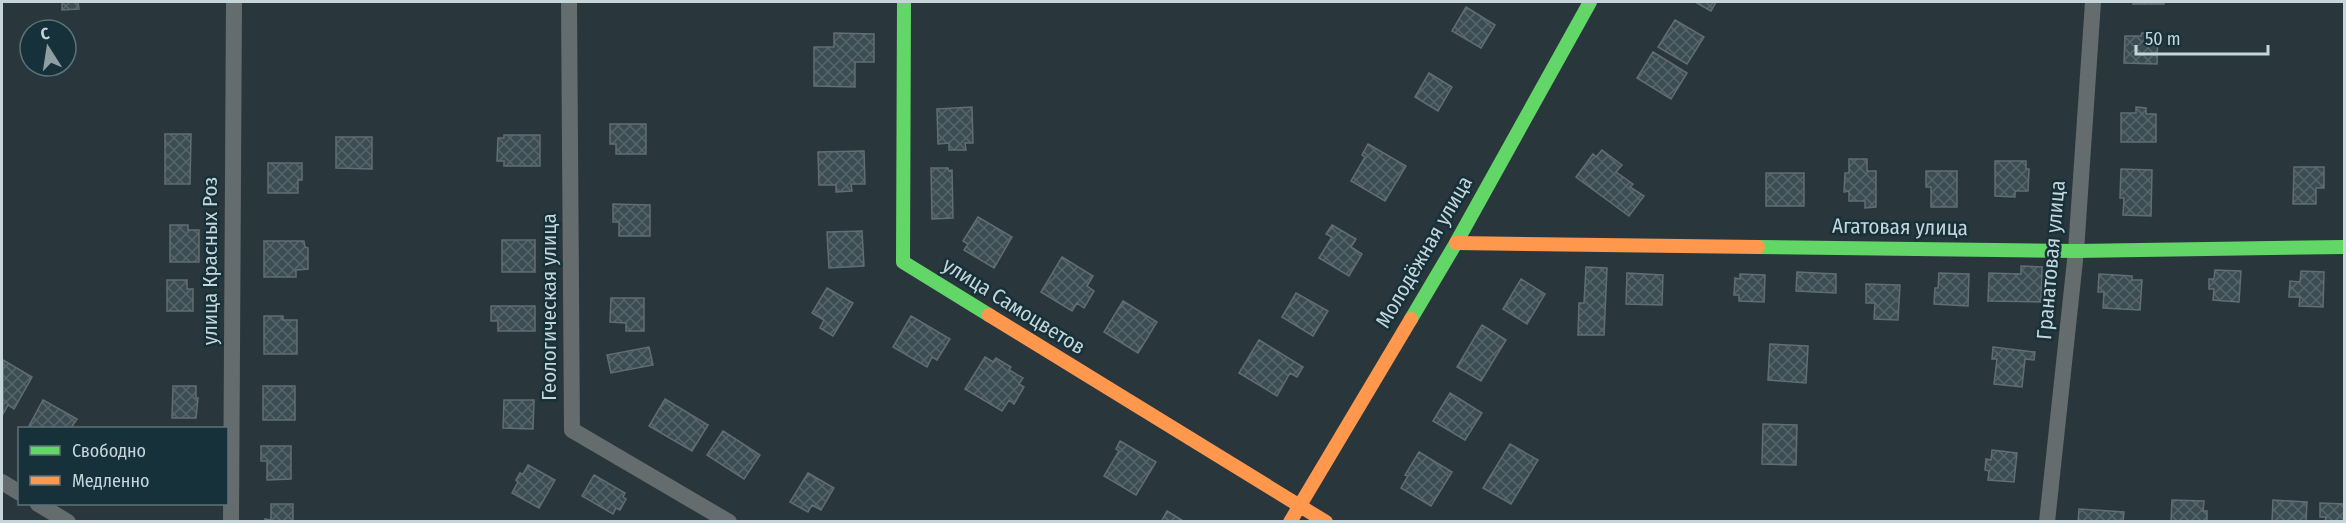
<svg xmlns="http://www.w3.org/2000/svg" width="2346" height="523" font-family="'Fira Sans Condensed',sans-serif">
  <defs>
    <pattern id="building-cross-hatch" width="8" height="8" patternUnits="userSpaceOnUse" patternTransform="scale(1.5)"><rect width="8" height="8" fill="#3b4d53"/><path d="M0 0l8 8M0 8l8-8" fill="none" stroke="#56666b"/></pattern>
  </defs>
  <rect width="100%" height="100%" fill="#29373c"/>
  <!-- building -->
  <path fill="url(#building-cross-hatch)" stroke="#626d71" stroke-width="1.5" d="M62,2H78L79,9L62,10Z
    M1695,2H1716L1711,11Z
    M2133,2H2164V4H2133Z
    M1466,7L1495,25L1481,48L1452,31Z
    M1675,20L1704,37L1687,64L1658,47Z
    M834,33L874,34V62H855V87L814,86V47H834Z
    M2142,33H2158L2157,64L2124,63L2125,36H2141Z
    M1653,52L1687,73L1671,99L1637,78Z
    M1429,73L1452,87L1438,111L1415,97Z
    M972,107L973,143H965L966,150H949V143L938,144L937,109Z
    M2136,107L2146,108V114H2156V142H2121V113H2136Z
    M610,124H646V154H616V144H610Z
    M165,134H191L190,184H165Z
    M504,135H540V166H504V161H497L498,138H504Z
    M336,137H372V169L336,168Z
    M1368,144L1406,166L1385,201L1351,181L1365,157L1362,155Z
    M1602,150L1622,165L1616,172L1633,184L1630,187L1644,196L1629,216L1576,177L1593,154L1596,157Z
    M864,151L865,184H851L852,191L836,192V185H819L818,152Z
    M1849,159H1867V171H1876V207L1865,208V201H1849V191L1844,192L1845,173H1849Z
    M1995,161H2026V169H2029L2028,191H2015V197L1995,196Z
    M268,163H302V180H298V193H268Z
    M2294,167H2324V188H2316V204H2293Z
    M931,168H948L949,171L952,170L953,218L932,219Z
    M2121,169L2152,170L2151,216L2123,215L2124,198H2120Z
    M1926,171H1957V207H1931V187H1926Z
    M1766,173H1804V206H1766Z
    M613,204L650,205V236H619V222H613Z
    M978,217L1012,237L994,268L964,250L968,244L963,241Z
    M170,225H188V230H199V262H170Z
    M1332,225L1356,239L1351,247L1362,254L1349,276L1319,258L1332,237L1326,234Z
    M862,231L864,266L829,268L827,232Z
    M502,240H535V272H502Z
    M264,241H304L305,247L308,248V269L296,270V277H264Z
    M1062,257L1093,276L1087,286L1094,291L1084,308L1077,303L1072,311L1041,292Z
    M2021,266L2042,267L2041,302L1988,301L1989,273L2021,274Z
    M1586,267L1607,268L1604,335H1578L1579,303H1584Z
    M2215,270L2241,271L2239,302L2213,300L2214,289H2209V279H2214Z
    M2301,271L2324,272L2323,307L2299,306L2300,297H2289L2290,281L2300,282Z
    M1797,272L1836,274V293L1796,291Z
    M1627,273L1663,275L1662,305L1626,304Z
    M1939,273L1969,274L1968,306L1934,304L1935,288H1938Z
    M1740,274L1765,275L1764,302L1739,301V295H1734L1735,278L1740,279Z
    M2099,274L2132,276V280H2142L2140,310L2103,308L2104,292H2098Z
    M1521,279L1545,294L1527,324L1503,309Z
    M167,280H187V289H193V311H167Z
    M1866,284L1900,285L1898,320L1874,319L1875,303H1866Z
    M827,288L853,303L833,336L820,328L824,320L812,313Z
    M1296,293L1328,311L1313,336L1282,317Z
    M611,298H644V331H626V323L610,322Z
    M1123,301L1157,322L1138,353L1104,332Z
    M491,306H535V331H498V321H491Z
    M264,316H283V320H297V354H264Z
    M911,316L950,339L937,360L932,357L927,367L893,347Z
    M1482,325L1506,340L1481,381L1457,367Z
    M1259,340L1303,367L1297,377L1290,373L1277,396L1239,373Z
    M1770,344L1808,346L1806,383L1768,380Z
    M649,347L653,365L611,373L607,355Z
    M1993,347L2035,352L2034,360L2025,359L2022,387L1994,384L1997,359H1992Z
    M985,357L993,362L996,358L1011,367L1009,370L1023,378L1019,384L1024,387L1014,404L1009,400L1002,411L965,389Z
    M3,360L32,377L14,409L8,405L3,414Z
    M173,386H196V398H198L196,418H172Z
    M263,386H295V420H263Z
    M1450,393L1482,413L1465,440L1433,421Z
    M665,399L708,425L692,451L649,426Z
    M43,400L77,419L71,428H33L29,426Z
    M504,400H534L533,429L503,428Z
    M1763,424L1797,425L1796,465L1762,464Z
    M723,431L760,455L744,479L707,455Z
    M1120,441L1156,462L1136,495L1104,476L1119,451L1116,449Z
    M1510,444L1538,460L1511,504L1483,488Z
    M261,446H291V479L267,480V461H261Z
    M1992,450L2017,453L2014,482L1988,480L1989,471L1985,470L1986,459L1991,460Z
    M1419,452L1452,472L1431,506L1401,488L1408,476L1405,475Z
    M528,465L555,480L539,508L512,493L518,482L516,480L520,473L523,474Z
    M808,473L834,488L821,510L812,505L808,512L790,502Z
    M594,475L625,493L623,497L626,499L620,510L616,508L613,514L582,496Z
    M2172,500L2204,501L2203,511H2207V522H2171Z
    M2273,500L2307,502L2306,522H2272Z
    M2320,503L2344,504V522H2325L2326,517H2320Z
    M271,504H293V522H265V519L271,520Z
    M2079,509L2124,512L2123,522H2078Z
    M1167,511L1185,522H1161Z"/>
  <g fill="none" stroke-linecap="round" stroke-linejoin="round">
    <!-- street -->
    <path stroke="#656c6e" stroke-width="16" d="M569,2L572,430L729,522
      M2,482L20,493
      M38,504L68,522
      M231,522L234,2
      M2047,522L2076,251L2093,2"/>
    <!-- fast -->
    <path stroke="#63d668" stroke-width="14" d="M904,2L903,262L989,315
      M1758,247L2076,251L2344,247
      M1411,319L1456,243L1590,2"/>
    <!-- slow -->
    <path stroke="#ff974d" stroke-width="14" d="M1456,243L1758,247
      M989,315L1326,522
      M1290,522L1411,319"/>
  </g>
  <g text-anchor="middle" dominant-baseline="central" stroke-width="5" stroke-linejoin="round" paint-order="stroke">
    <!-- street labels -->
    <g font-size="21" fill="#c6d5da" stroke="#17313a">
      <text transform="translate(1900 227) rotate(1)">Агатовая улица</text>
      <text transform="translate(1424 252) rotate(-60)">Молодёжная улица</text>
      <text transform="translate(2051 260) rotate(-85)">Гранатовая улица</text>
      <text transform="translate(210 261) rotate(-90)">улица Красных Роз</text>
      <text transform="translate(1014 306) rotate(32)">улица Самоцветов</text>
      <text transform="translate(549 307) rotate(-90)">Геологическая улица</text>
    </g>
  </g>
  <!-- border -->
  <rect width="2346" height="523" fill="none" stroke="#c6d5da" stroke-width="6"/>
  <!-- legend -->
  <rect x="18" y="427" width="210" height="78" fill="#17313a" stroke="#5d737a" stroke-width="1.5"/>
  <rect x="30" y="446" width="30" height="9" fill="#63d668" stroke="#5d737a" stroke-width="1.5"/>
  <text x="72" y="457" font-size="18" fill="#c6d5da">Свободно</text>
  <rect x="30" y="476" width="30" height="9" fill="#ff974d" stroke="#5d737a" stroke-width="1.5"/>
  <text x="72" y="487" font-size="18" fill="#c6d5da">Медленно</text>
  <!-- north arrow -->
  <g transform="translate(48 48) rotate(348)"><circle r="28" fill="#17313a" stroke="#5d737a" stroke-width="1.5"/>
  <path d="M0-4.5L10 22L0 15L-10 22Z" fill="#8f9ea3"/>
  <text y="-9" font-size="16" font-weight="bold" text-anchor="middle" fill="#c6d5da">С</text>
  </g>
  <!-- scale -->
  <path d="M2136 45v9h132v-9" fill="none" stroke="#c6d5da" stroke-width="3"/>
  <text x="2145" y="45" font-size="18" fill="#c6d5da" stroke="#17313a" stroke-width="4.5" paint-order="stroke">50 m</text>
</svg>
